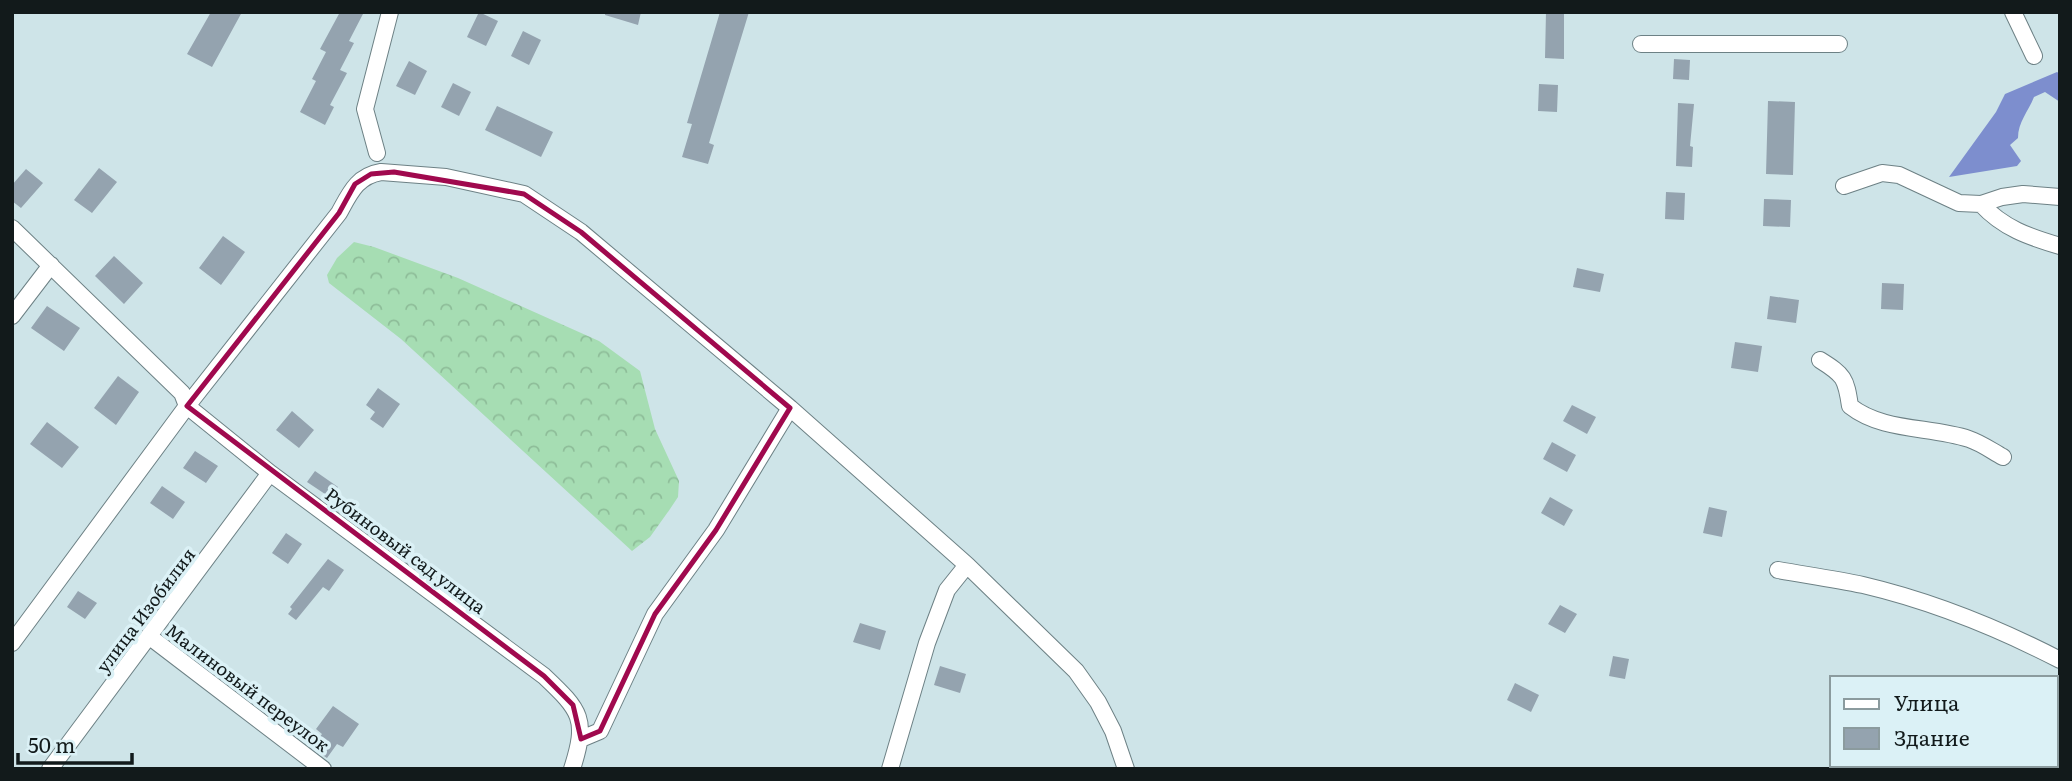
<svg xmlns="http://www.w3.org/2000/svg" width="2072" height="781" font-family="Literata,serif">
  <defs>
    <pattern id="forest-crowns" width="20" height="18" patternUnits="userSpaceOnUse" patternTransform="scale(1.75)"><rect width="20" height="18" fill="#a6ddb3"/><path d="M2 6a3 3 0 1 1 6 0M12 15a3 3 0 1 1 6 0" fill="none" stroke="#8ebd99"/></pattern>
  </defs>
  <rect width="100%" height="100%" fill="#cee4e8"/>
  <!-- forest -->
  <path fill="url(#forest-crowns)" d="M354,242L374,247L458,278L599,341L640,371L655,429L679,481L678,497L670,509L650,537L632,551L401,339L329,283L327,275L337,258Z"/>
  <!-- water -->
  <path fill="#7d8ece" d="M2057,72L2060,74V102L2045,92L2034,97C2028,112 2018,122 2018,138L2010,145L2021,161L2017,166L1949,177L1996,112L2005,94Z"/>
  <!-- building -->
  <path fill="#94a3af" d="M211,12H242L212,67L187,54Z
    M340,12H364L349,41L354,43L340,70L347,73L330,105L334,107L325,125L300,112L316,81L312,79L326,52L320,49Z
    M479,12L498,21L486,46L467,37Z
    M605,12H641L638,25L605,15Z
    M720,12H749L709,143L714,145L708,164L682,157L692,124L687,123Z
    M1546,12H1564V59L1545,58Z
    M523,31L541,40L529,65L511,56Z
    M1674,59L1690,60L1689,80L1673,79Z
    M409,61L427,71L415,95L396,86Z
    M453,83L471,92L459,116L441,107Z
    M1539,84L1558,85L1557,112L1538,111Z
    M1768,101L1795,102L1793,175L1766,174Z
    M1678,103L1694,104L1690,146L1693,147L1692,167L1676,166Z
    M497,106L553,132L541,157L485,130Z
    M99,168L117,182L92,213L74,200Z
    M26,169L43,183L21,208L12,201V185Z
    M1666,192L1685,193L1684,220L1665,219Z
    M1764,199L1791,200L1790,227L1763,226Z
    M223,236L245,252L221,285L199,268Z
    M114,256L143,283L124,304L95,276Z
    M1577,268L1604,274L1600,292L1573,287Z
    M1882,283L1904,284L1903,310L1881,309Z
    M1770,296L1799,300L1796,323L1767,319Z
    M47,306L80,328L64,351L31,328Z
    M1735,342L1762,346L1758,372L1731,368Z
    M118,376L139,392L116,425L94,408Z
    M378,388L400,404L383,428L370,419L375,412L366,405Z
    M1572,405L1596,417L1587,434L1563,421Z
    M292,411L314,430L299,448L276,430Z
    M47,422L79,447L62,468L30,444Z
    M1552,442L1576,455L1567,472L1543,459Z
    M195,451L218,466L206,483L183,468Z
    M315,471L338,487L331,498L307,482Z
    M162,486L185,502L173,519L150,503Z
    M1550,497L1573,510L1564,526L1541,513Z
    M1709,507L1727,511L1722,537L1703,533Z
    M286,533L302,544L288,564L272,553Z
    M328,559L344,570L329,591L323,587L296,620L288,614L292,609L290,607Z
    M78,591L97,603L85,619L67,607Z
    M1560,605L1577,614L1565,633L1548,624Z
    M860,623L886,631L880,650L853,642Z
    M1613,656L1629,659L1625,679L1609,676Z
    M940,666L966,674L960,693L934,685Z
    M1515,683L1539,695L1531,712L1507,700Z
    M333,706L359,724L343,747L337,744L327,758L312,748L322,734L316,729Z"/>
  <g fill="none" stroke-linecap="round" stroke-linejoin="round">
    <!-- minor casing -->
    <g stroke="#6d8185" stroke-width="18">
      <path id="minor" d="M2013,12L2034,56
        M1641,44H1839
        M377,153L365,109L390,12
        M1844,186L1882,173L1899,175L1959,203L1981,204L2002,197L2023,194L2060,197
        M1981,204C2003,228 2029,237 2060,246
        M12,228L182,393L187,406L270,473L544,676C581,711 588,719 572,769
        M12,316L51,265
        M1820,360C1844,375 1846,378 1850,406C1883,432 1930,426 1969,439C1981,443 1992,451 2003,457
        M1778,570C1806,575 1835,579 1863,585C1931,601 1998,628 2060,660
        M150,637L323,769
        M12,643L187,406L339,213C350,193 357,176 381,172L446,177L524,194L581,232L790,408L967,565L1076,671L1098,702L1113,731L1126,769
        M581,739L600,731L655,614L716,530L790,408
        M50,769L270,473
        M890,769L927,643L947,590L967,565"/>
    </g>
    <!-- minor -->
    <use href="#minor" stroke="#fff" stroke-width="16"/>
  </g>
  <!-- marked area -->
  <path fill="none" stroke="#a0094e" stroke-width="5" stroke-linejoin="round" d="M394,172L524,194L581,232L790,408L716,530L655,614L600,731L581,739L573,705L544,676L187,406L339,213L355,184L371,174Z"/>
  <g text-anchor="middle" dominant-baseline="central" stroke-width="7" stroke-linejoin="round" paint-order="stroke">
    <!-- street labels -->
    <g font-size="18" fill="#121a1b" stroke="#dbf1f6">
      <text transform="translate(406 550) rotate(37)">Рубиновый сад улица</text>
      <text transform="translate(145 610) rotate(-53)">улица Изобилия</text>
      <text transform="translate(248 687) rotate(37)">Малиновый переулок</text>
    </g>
  </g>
  <!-- border -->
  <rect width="2072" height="781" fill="none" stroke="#121a1b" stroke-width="28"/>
  <!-- legend -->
  <rect x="1830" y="676" width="228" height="91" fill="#dbf1f6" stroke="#8b9b9e" stroke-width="2"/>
  <rect x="1844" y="699" width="35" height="10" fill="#ffffff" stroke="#8b9b9e" stroke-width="2"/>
  <text x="1894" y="711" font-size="21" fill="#121a1b">Улица</text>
  <rect x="1844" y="728" width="35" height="21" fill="#94a3af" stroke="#8b9b9e" stroke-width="2"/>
  <text x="1894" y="746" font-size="21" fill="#121a1b">Здание</text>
  <!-- scale -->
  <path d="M18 753v10h114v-10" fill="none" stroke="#121a1b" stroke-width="3.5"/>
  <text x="28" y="753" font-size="21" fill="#121a1b" stroke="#dbf1f6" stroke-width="5" paint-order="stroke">50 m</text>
</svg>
